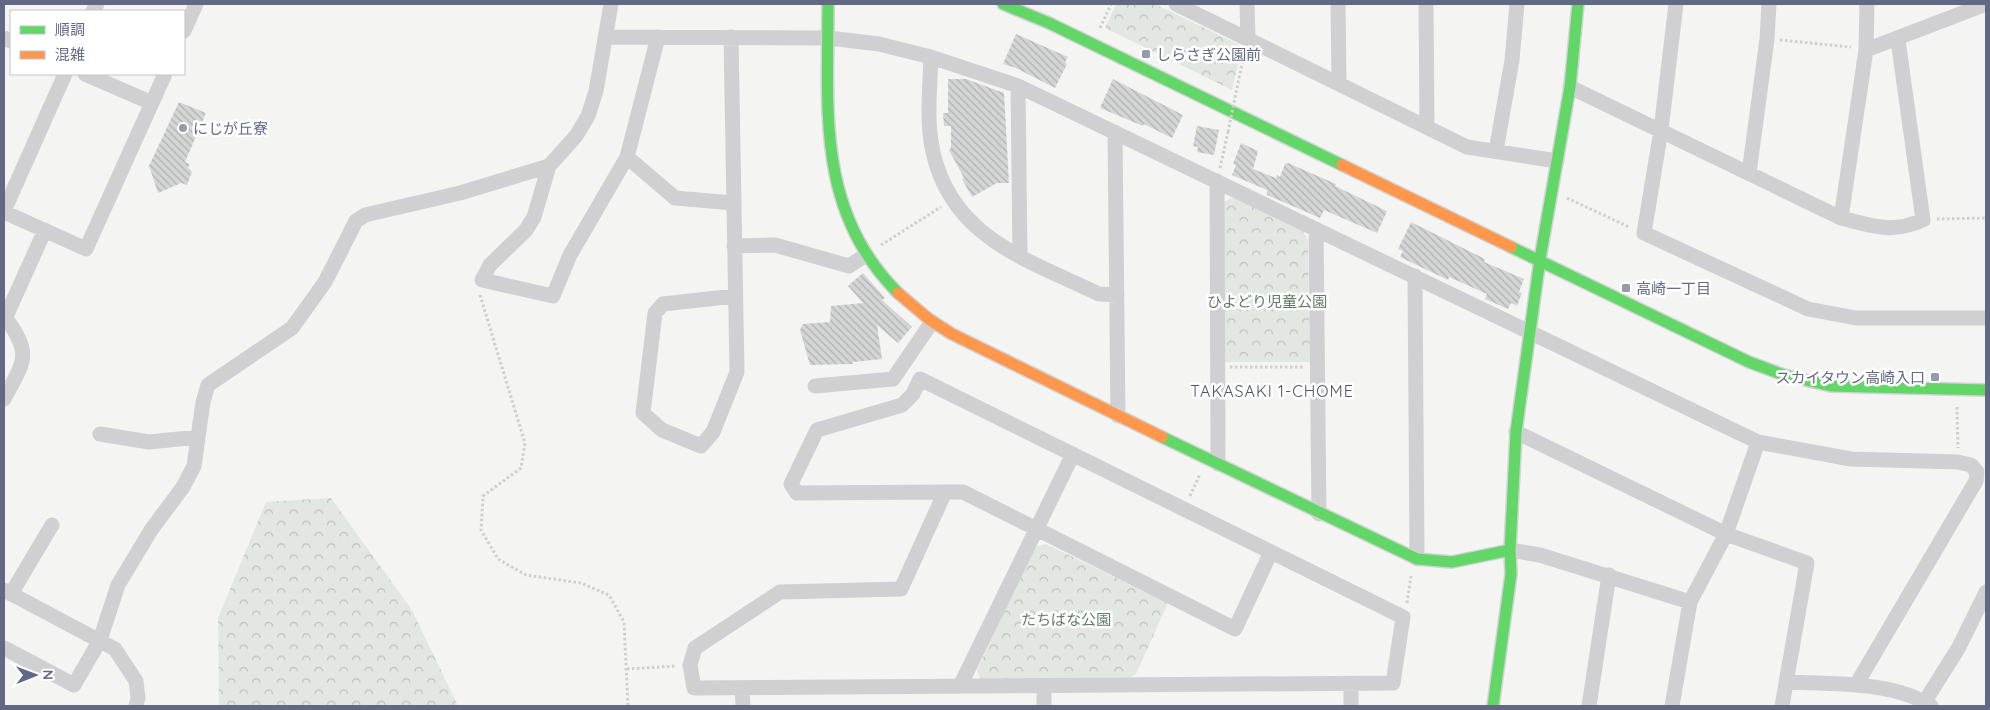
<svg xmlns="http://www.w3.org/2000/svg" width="1990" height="710" font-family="Quicksand,'Noto Sans JP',sans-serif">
  <defs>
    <pattern id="forest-crowns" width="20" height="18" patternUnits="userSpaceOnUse" patternTransform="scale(1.25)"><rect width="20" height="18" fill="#e2e8e1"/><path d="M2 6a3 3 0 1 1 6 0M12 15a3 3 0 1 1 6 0" fill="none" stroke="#bbc0bc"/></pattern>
    <pattern id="building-back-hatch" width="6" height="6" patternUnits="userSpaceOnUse" patternTransform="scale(1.25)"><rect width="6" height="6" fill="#d4d5d5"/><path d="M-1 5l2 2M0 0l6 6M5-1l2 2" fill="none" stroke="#afb1b2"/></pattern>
  </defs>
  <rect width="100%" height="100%" fill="#f4f5f3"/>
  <!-- forest -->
  <path fill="url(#forest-crowns)" d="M1116,4H1155L1242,46L1232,90L1105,28Z
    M1234,197L1303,231L1308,241L1310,362H1225L1224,202Z
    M331,498L412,610L458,706H219L218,618L266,502Z
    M1046,544L1168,603L1136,674L1131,677L981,680L977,670L1035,546Z"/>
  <!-- building -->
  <path fill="url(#building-back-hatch)" d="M1016,34L1068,57L1065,62L1067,64L1055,88L1016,68L1003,64Z
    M948,79H966L1004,93L1009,183H997L972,197L962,179L964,178L949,150L951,148V126H944L943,113H948Z
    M1113,79L1183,115L1172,138L1144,124L1143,126L1100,108Z
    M179,102L206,113L185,162L190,164L188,167L192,172L187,185L181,183L158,193L149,166Z
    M1197,126L1219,130L1214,155L1197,152L1198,147L1193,146Z
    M1241,143L1258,151L1253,169L1276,178L1277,175L1280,177L1285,164L1288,163L1336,184L1335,186L1387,211L1377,233L1324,210L1320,218L1267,195V190L1232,175L1236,165L1233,164Z
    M1411,222L1485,259L1484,262L1524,279L1519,292L1522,293L1517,306L1511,303L1508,309L1485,299L1487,294L1449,277L1448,280L1400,257L1403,251L1398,249Z
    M863,273L885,298L882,300L912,327L898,343L877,325L882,359L853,362V364L810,365L800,330L803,324L830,322L831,306L863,303L848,286Z"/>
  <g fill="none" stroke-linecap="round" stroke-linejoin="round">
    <!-- fast casing -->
    <g stroke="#d2d3d5" stroke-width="14">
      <path id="fast" d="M828,4C828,110 816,211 898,293
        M1003,4L1049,23L1342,165
        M1511,247L1749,362L1784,375L1831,386L1986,390
        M1162,437L1417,559L1452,562L1510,550
        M1493,706L1511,574L1510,550L1516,432L1540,259L1570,87L1578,4"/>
    </g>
    <!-- slow casing -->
    <g stroke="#d2d3d5" stroke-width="14">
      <path id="slow" d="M1342,165L1511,247
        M898,293L930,320L952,334L1162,437"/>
    </g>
    <!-- path -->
    <path stroke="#cecece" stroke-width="3" stroke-dasharray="2.5 2.5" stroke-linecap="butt" d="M1100,28L1111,4
      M1780,40L1851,47
      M1237,88L1244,54
      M1220,168L1228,132
      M1567,198L1629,227
      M1937,219L1986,218
      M881,245L941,207
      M480,295L525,443L521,468L483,496L481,530L498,559L526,575L581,583L609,595L624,622L628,706
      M1230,367H1304
      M1957,407L1958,448
      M1190,496L1200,474
      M1407,603L1411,576
      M627,669L676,666"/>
    <!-- street -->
    <path stroke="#d0d0d2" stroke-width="15" d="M611,4L596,91L588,116L576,136L549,166L534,217L526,230L490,265L482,280L553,296L570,255L627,157L658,37
      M1176,4L1467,147L1557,161
      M1247,4L1248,39
      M1338,4L1339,84
      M1426,4L1427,127
      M1676,4L1661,130L1644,233L1808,309L1856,318H1986
      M93,11L97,4
      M184,31L196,4
      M606,37L829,38L879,44L931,57L1018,86L1758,442L1851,459L1958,462L1971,465L1977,472L1976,481L1856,685
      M731,37L737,372L713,432L701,446L662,430L643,413L655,313L663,304L735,296
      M4,38L11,41
      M1866,50L1986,4
      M931,57C930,88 926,122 933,152C952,238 1028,260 1099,294L1117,295
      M85,74L152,103
      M1018,86L1020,256
      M1570,87L1841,218C1873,226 1891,234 1923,220L1898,40
      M1115,132L1118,416
      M1496,151L1512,60L1517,4
      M627,157L675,198L734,203
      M1749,173L1767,39L1769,4
      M1217,181L1218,464
      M4,211L65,74
      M4,212L86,249L165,74
      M1841,218L1866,50L1867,4
      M1316,229L1319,514
      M734,246L775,245L849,266L866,255
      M1415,276L1417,559
      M4,321L45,230
      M815,386L893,379L932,322
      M4,399C24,361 33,355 5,317
      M1516,432L1726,534L1807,563L1782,706
      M100,434L149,442L198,437
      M945,492L901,589L780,592L695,648L690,665L694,688L1393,683L1403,617L920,379L913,394L902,405L817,430L791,484L797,493L945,492H963L1235,629L1271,552
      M1510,550L1540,555L1690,602
      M4,590L115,649L136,681L138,698L136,706
      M11,594L52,525
      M4,648L74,685L100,640L118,585L151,530L183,487L194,466L203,402L208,385L292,328L325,282L356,221L365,215L460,193L549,166
      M1786,682C1831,684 1893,681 1931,706
      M1351,684V706
      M960,686L1073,454
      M1044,686V706
      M742,688L743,706
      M1589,706L1609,575
      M1672,706L1690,602L1726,534L1758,442
      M1922,706L1959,647L1986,592"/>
    <!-- fast -->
    <use href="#fast" stroke="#63d668" stroke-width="11"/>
    <!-- slow -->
    <use href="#slow" stroke="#ff974d" stroke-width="11"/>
    <!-- path-bridge -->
    <path stroke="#cecece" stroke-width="3" stroke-dasharray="2.5 2.5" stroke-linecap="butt" d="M1228,132L1237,88"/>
  </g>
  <!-- markers -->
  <g fill="#959aac" stroke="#fff" stroke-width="2">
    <rect x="1141" y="49" width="10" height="10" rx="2.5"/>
    <circle cx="183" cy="128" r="5"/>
    <rect x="1621" y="283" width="10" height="10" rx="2.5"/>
    <rect x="1930" y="372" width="10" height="10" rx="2.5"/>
  </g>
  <g text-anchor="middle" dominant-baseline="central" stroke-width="5" stroke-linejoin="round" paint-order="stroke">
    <!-- poi labels -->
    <g font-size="15" fill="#626985" stroke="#fff" text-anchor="start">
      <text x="1156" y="54">しらさぎ公園前</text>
      <text x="193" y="128">にじが丘寮</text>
      <text x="1636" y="288">高崎一丁目</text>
      <text x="1925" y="377" text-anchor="end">スカイタウン高崎入口</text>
    </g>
    <!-- park labels -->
    <g font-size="15" fill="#627c66" stroke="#fff">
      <text x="1267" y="301">ひよどり児童公園</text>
      <text x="1066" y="619">たちばな公園</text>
    </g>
    <!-- neighbourhood labels -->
    <g font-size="16" letter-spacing="1" fill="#51566a" stroke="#fff">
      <text x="1272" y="391">TAKASAKI 1-CHOME</text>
    </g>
  </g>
  <!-- border -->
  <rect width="1990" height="710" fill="none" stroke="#626985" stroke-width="10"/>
  <!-- legend -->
  <rect x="10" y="10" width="175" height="65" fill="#ffffff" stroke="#c0c3ce"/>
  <rect x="20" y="26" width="25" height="8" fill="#63d668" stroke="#c0c3ce"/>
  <text x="55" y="35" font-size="15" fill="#626985">順調</text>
  <rect x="20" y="51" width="25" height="8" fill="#ff974d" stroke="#c0c3ce"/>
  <text x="55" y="60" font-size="15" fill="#626985">混雑</text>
  <!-- north arrow -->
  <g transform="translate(35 675) rotate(89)" stroke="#ffffff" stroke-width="4" paint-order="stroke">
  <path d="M0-4L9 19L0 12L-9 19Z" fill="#626985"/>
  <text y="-8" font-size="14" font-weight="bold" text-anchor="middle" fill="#626985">N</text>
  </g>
</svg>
